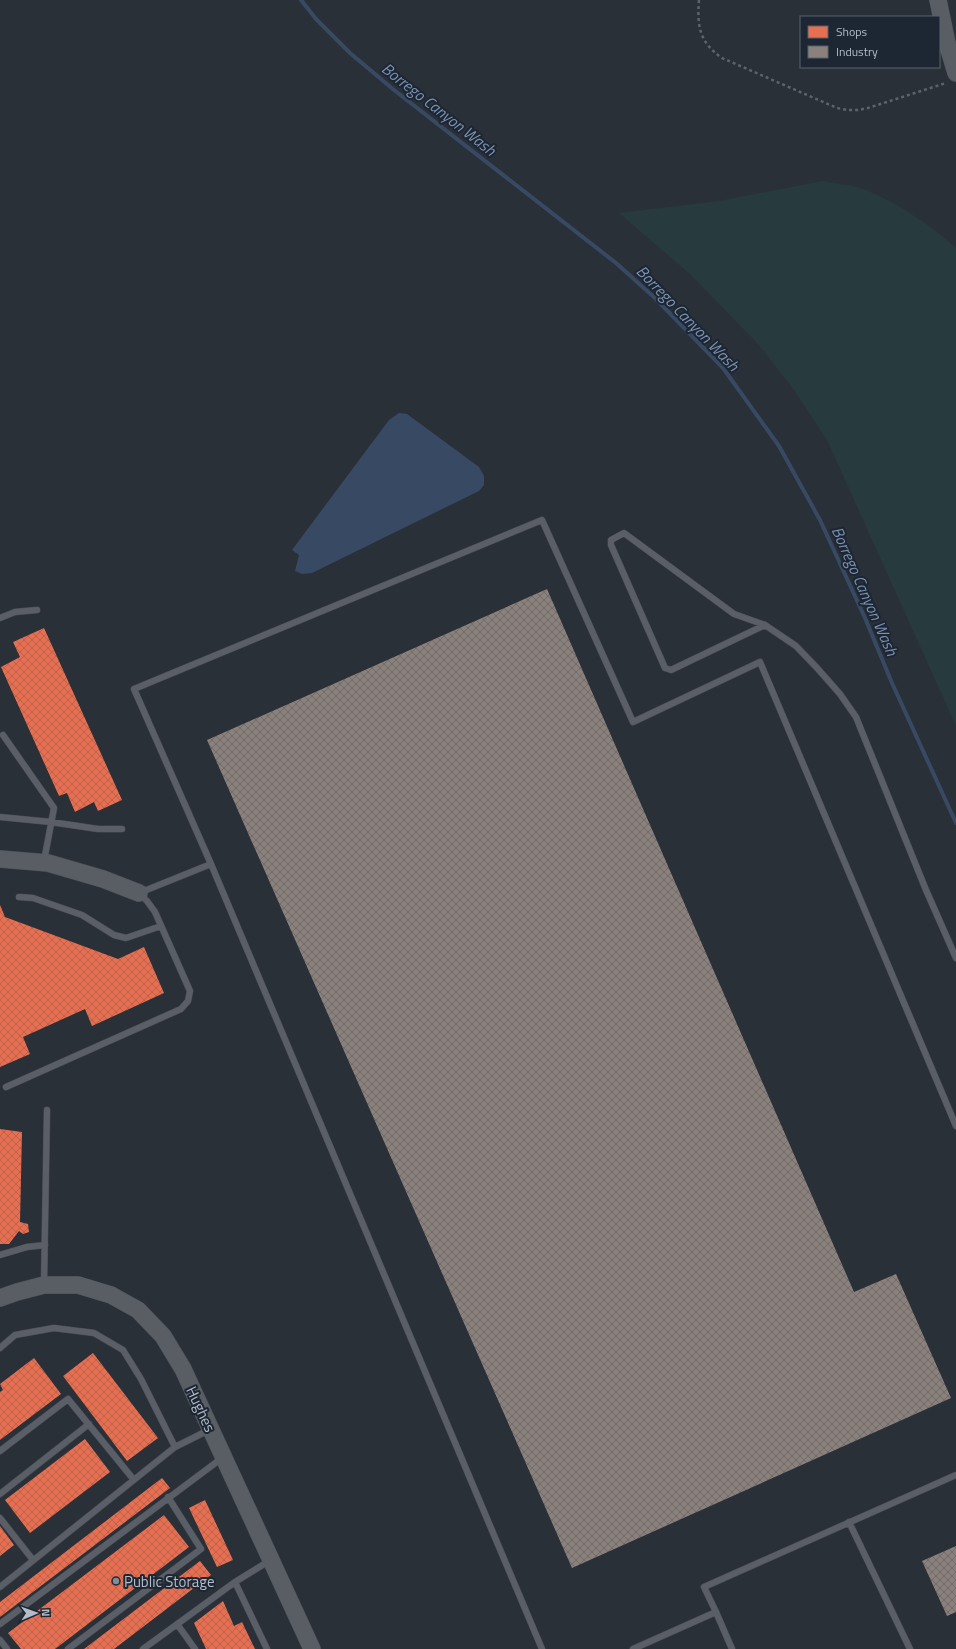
<svg xmlns="http://www.w3.org/2000/svg" width="956" height="1649" font-family="'Titillium Web',sans-serif">
  <defs>
    <pattern id="shops-cross-hatch" width="8" height="8" patternUnits="userSpaceOnUse"><rect width="8" height="8" fill="#e76f51"/><path d="M0 0l8 8M0 8l8-8" fill="none" stroke="#bb614c"/></pattern>
    <pattern id="industry-cross-hatch" width="8" height="8" patternUnits="userSpaceOnUse"><rect width="8" height="8" fill="#8a817c"/><path d="M0 0l8 8M0 8l8-8" fill="none" stroke="#716b69"/></pattern>
  </defs>
  <rect width="100%" height="100%" fill="#2a3038"/>
  <!-- grass -->
  <path fill="#273a3e" d="M822,181C833,183 845,184 856,187C886,195 933,226 956,248V726L827,440L794,390L758,344L691,275L619,213L719,201Z"/>
  <!-- water -->
  <path fill="#384963" d="M399,413L407,414L479,467L484,476V485L479,491L312,573L302,574L295,571L299,555L292,550L389,420Z"/>
  <!-- shops -->
  <path fill="url(#shops-cross-hatch)" d="M44,628L122,800L98,811L94,802L75,812L67,793L59,796L1,667L20,657L13,642Z
    M0,905L5,917L118,959L144,947L164,993L92,1026L85,1009L23,1037L30,1054L0,1067Z
    M0,1129L22,1132L20,1222L28,1224L29,1232L23,1234L19,1231L9,1244H0Z
    M93,1353L158,1438L127,1461L63,1376Z
    M34,1358L61,1394L0,1440V1392L3,1390L0,1384Z
    M85,1439L110,1472L30,1533L5,1500Z
    M162,1478L170,1488L0,1617V1602Z
    M205,1500L233,1560L217,1567L189,1508Z
    M164,1515L189,1547L55,1649H21L8,1633Z
    M0,1526L14,1545L0,1556Z
    M200,1561L211,1575L114,1649H84Z
    M223,1601L234,1626L242,1622L255,1649H206L194,1623Z"/>
  <!-- industry -->
  <path fill="url(#industry-cross-hatch)" d="M547,589L854,1292L896,1274L951,1398L572,1568L207,740Z
    M956,1546V1612L947,1616L922,1561Z"/>
  <g fill="none" stroke-linecap="round" stroke-linejoin="round">
    <!-- stream -->
    <path stroke="#384963" stroke-width="4" d="M301,0L316,19L350,53L394,90L616,263L655,298L723,368L779,446L820,520L865,618L892,683L956,823"/>
    <!-- lane casing -->
    <g stroke="#484c53" stroke-width="7">
      <path id="lane" d="M0,618L15,612L37,610
        M765,625L671,670L665,668L611,545V540L624,533L734,614L765,625L796,646L818,669L840,694L856,717L926,890L956,958
        M3,735L54,808L44,861
        M0,817L51,822L98,829H122
        M211,864L134,689L542,520L633,722L760,662L956,1126
        M19,897L33,898L82,915L114,935L126,938L161,926
        M6,1087L181,1009L188,1001L190,991L155,912L147,901L139,893L211,864L542,1649
        M0,1255L27,1247L45,1245
        M44,1284L47,1110
        M0,1348L15,1335L54,1328L94,1333L123,1350L141,1379L175,1447
        M0,1451L68,1399L134,1480
        M0,1494L89,1424
        M0,1518L33,1560
        M849,1522L910,1649
        M235,1582L267,1649
        M0,1587L175,1447L209,1430
        M716,1612L704,1587L956,1475
        M0,1624L222,1458
        M177,1624L195,1649
        M0,1640L7,1649
        M68,1649L201,1549L168,1497
        M143,1649L235,1582L269,1561
        M633,1649L716,1612L732,1649"/>
    </g>
    <!-- secondary casing -->
    <g stroke="#484c53" stroke-width="18">
      <path id="secondary" d="M938,0L947,43L956,73
        M0,859L48,863L103,879L139,893
        M0,1298L17,1292L44,1285H78L111,1295L138,1310L163,1336L183,1369L312,1649"/>
    </g>
    <!-- path -->
    <path stroke="#5d636a" stroke-width="2.5" stroke-dasharray="3 3" stroke-linecap="butt" d="M699,0C697,26 699,42 722,58L837,108L847,110H858L868,108L946,83"/>
    <!-- lane -->
    <use href="#lane" stroke="#5a5e66" stroke-width="6"/>
    <!-- secondary -->
    <use href="#secondary" stroke="#595d64" stroke-width="17"/>
  </g>
  <!-- markers -->
  <circle fill="#848b96" stroke="#1d2633" stroke-width="1.5" cx="116" cy="1581" r="4"/>
  <g text-anchor="middle" dominant-baseline="central" stroke-width="4" stroke-linejoin="round" paint-order="stroke">
    <!-- street labels -->
    <g font-size="15" fill="#b4bcc9" stroke="#1d2633">
      <text transform="translate(201 1409) rotate(65)">Hughes</text>
    </g>
    <!-- poi labels -->
    <g font-size="15" fill="#b4bcc9" stroke="#1d2633" text-anchor="start">
      <text x="124" y="1581">Public Storage</text>
    </g>
    <!-- water labels -->
    <g font-size="16" font-style="italic" fill="#7c92b1" stroke="#1d2633">
      <text transform="translate(439 109) rotate(38)">Borrego Canyon Wash</text>
      <text transform="translate(688 318) rotate(46)">Borrego Canyon Wash</text>
      <text transform="translate(865 591) rotate(66)">Borrego Canyon Wash</text>
    </g>
  </g>
  <!-- legend -->
  <rect x="800" y="16" width="140" height="52" fill="#1d2633" stroke="#59626f"/>
  <rect x="808" y="26" width="20" height="12" fill="#e76f51" stroke="#59626f"/>
  <text x="836" y="36" font-size="12" fill="#b4bcc9">Shops</text>
  <rect x="808" y="46" width="20" height="12" fill="#8a817c" stroke="#59626f"/>
  <text x="836" y="56" font-size="12" fill="#b4bcc9">Industry</text>
  <!-- north arrow -->
  <g transform="translate(36 1613) rotate(88)" stroke="#1d2633" stroke-width="3" paint-order="stroke">
  <path d="M0-3L7 15L0 10L-7 15Z" fill="#b4bcc9"/>
  <text y="-6" font-size="11" font-weight="bold" text-anchor="middle" fill="#b4bcc9">N</text>
  </g>
</svg>
